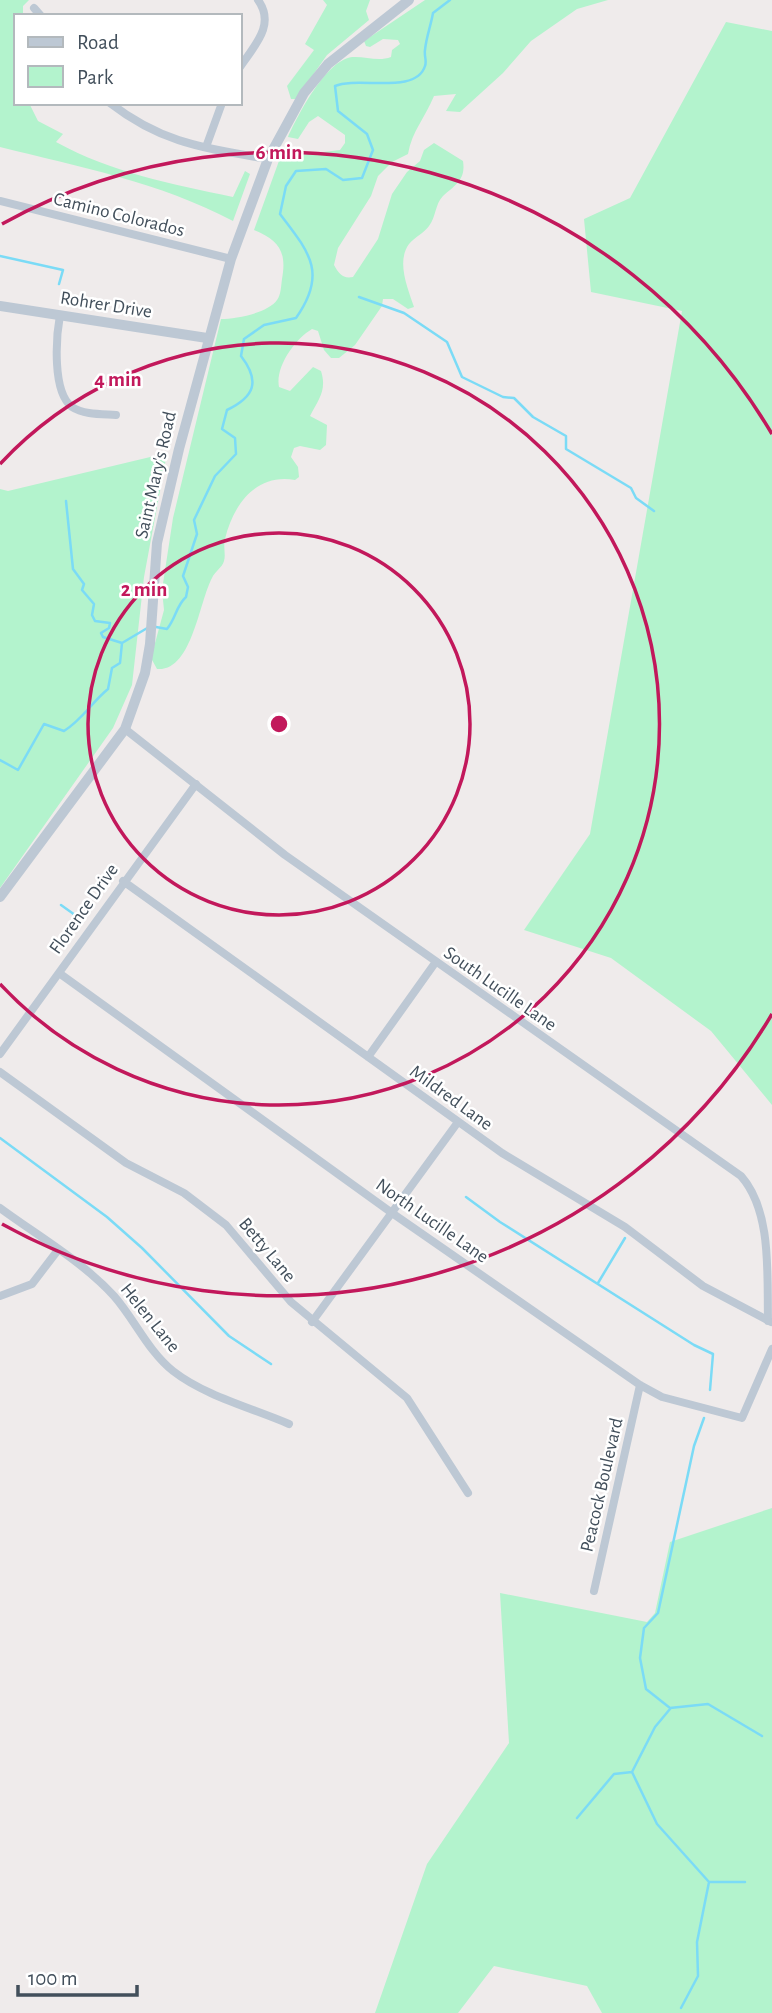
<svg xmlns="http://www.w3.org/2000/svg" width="772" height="2013" font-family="'Alegreya Sans',sans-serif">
  <rect width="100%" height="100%" fill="#efebeb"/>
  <!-- green -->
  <path fill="#b3f3cd" d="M0,0H29L23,6V16H16V103H29L38,121L63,134L56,142C112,173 172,184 233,197L245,171L250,174L233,221C159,182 80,167 0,147Z
    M323,0H370L366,11L369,20L327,55L296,99H291L287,86L314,50L305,44L327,5Z
    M425,0H608L577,9L531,41L503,73L460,112L446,111L456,94L434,96C425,118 412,131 408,154L392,162L378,176L371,196L338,248L334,265C339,274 343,279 353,277L378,239L392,194L407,172L420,161L424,150L434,143L463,161C466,180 455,185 443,196C435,204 436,217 429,226C424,233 415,237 409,244C396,262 408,289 414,307L408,309L393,299H383L382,306L355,345L339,358H331L324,350L318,331L312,329C295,339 275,367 279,387L290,391L313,367L321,371C327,390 319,399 310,416L327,425L326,445L320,450L300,446L294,448L291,457L298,467L299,477L295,480C256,473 233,505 225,539C223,547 226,554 224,561C222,568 215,571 212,578C199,602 192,672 157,669L151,658L164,610L162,590L173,518L221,319C236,319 268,313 277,300C281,295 281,286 282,279C287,252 279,240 254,230L284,147L299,155L340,150L345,143V135L318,116L309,122L298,139L288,137C298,115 326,60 352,57C365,56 378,62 391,57L392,50L400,44L398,40L383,39L370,47L366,46L364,41Z
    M726,22L772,31V1105L711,1031L611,958L524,930L590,834L682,311L591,292L584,219L630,198Z
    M167,453L144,577L132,685L113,728L0,888V489L8,491Z
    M772,1508V2013H602L587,1986L494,1966L458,2013H375L427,1864L509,1743L500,1593L647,1622L655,1613L670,1542Z"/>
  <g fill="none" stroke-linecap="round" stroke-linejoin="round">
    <!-- stream -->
    <path stroke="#7bdbf6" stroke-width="2.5" d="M0,256L63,270L59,284
      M359,297L404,313L447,342L462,377L503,397L514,398L533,417L566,436V449L631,488L636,498L654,511
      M66,501L73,569L84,584L82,590L94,604L92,615L95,621L110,623L109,628L101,633L103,637L122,643
      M156,627L167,629C176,618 176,606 186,597L188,587L183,576L197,534L194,520L215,476L236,454L235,438L222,429L227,410C254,397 261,382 241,356L244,339L264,325L296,318C328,273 309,252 280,214L286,186L296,171L326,169L343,180L362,178L373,150L367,134L338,111L335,86C358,76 416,95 425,66C427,61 424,56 425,50C426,38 431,25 433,13L450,0
      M0,760L18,770L44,724L64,731C83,719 91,703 108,689L112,668L120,663L122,643L149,627
      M61,905L82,920
      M0,1138L107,1217L142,1248L229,1336L271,1364
      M466,1197L500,1222L694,1345L713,1354L710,1390
      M598,1283L625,1238
      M704,1418L694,1446L658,1613L644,1628L640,1658L646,1689L670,1708L708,1704L762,1736
      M670,1709L655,1727L632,1772L657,1824L709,1882H745
      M577,1818L614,1774L632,1772
      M681,2008L698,1976L697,1942L709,1882"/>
    <!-- minor -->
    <path stroke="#bdc8d4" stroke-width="8" d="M34,8L41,16
      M240,67C254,46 276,25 258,0
      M110,103C163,144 205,148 268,159
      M206,147L222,103
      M0,201L231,259
      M60,315C56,337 52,392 72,407C84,415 103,414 116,415
      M125,729L285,855L741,1176C772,1211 767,1274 768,1321
      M123,881L502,1153L625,1227L703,1286L771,1322
      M59,973L392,1213L640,1385L662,1397L742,1418L772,1349
      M0,1054L196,784
      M368,1057L435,963
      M0,1072L126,1163L184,1193L226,1225L291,1302L407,1398L468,1493
      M0,1208C38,1236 82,1261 114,1296C135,1320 148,1351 173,1371C205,1396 252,1408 289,1424
      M0,1296L32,1284L58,1250
      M312,1322L458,1122
      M594,1591L640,1385"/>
    <!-- tertiary -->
    <path stroke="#bdc8d4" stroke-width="10" d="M0,306L207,338
      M0,897L125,729L145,673L150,644L157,543L179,449L231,259L268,159L304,93L328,64L409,0"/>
  </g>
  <!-- distance rings -->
  <g fill="none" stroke="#c2185b" stroke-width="3.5">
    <circle cx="279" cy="724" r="191"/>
    <path d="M0 464A381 381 0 1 1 0 984"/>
    <path d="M772 1014A572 572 0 0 1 2 1224M2 224A572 572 0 0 1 772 434"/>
  </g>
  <g text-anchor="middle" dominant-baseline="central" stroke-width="5" stroke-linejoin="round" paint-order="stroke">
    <!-- street labels -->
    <g font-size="19" fill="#424f5b" stroke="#fff">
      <text transform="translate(119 215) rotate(14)">Camino Colorados</text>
      <text transform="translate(106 305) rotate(9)">Rohrer Drive</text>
      <text transform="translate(156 475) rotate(-77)">Saint Mary's Road</text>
      <text transform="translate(84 909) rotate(-55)">Florence Drive</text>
      <text transform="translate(500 989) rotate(35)">South Lucille Lane</text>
      <text transform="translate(451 1098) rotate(36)">Mildred Lane</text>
      <text transform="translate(432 1221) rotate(35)">North Lucille Lane</text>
      <text transform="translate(267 1250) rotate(50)">Betty Lane</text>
      <text transform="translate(150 1318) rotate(51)">Helen Lane</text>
      <text transform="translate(602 1485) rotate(-77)">Peacock Boulevard</text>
    </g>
  </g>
  <circle cx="279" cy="724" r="10" fill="#c2185b" stroke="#fff" stroke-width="3.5"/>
  <g font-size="21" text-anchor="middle" font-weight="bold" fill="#c2185b" stroke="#fff" stroke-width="5" stroke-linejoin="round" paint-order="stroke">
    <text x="279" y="159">6 min</text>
    <text x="118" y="386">4 min</text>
    <text x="144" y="596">2 min</text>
  </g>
  <!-- legend -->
  <rect x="14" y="14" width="228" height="91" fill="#ffffff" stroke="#b3b9bd" stroke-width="2"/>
  <rect x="28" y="37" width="35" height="10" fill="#bdc8d4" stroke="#b3b9bd" stroke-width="2"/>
  <text x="77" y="49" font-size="21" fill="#424f5b">Road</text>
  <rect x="28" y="66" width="35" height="21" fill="#b3f3cd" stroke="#b3b9bd" stroke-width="2"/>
  <text x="77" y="84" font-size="21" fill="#424f5b">Park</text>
  <!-- scale -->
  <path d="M18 1985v10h119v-10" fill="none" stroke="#424f5b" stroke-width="3.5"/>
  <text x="28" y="1985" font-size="21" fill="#424f5b" stroke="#ffffff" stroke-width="5" paint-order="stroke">100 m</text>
</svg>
